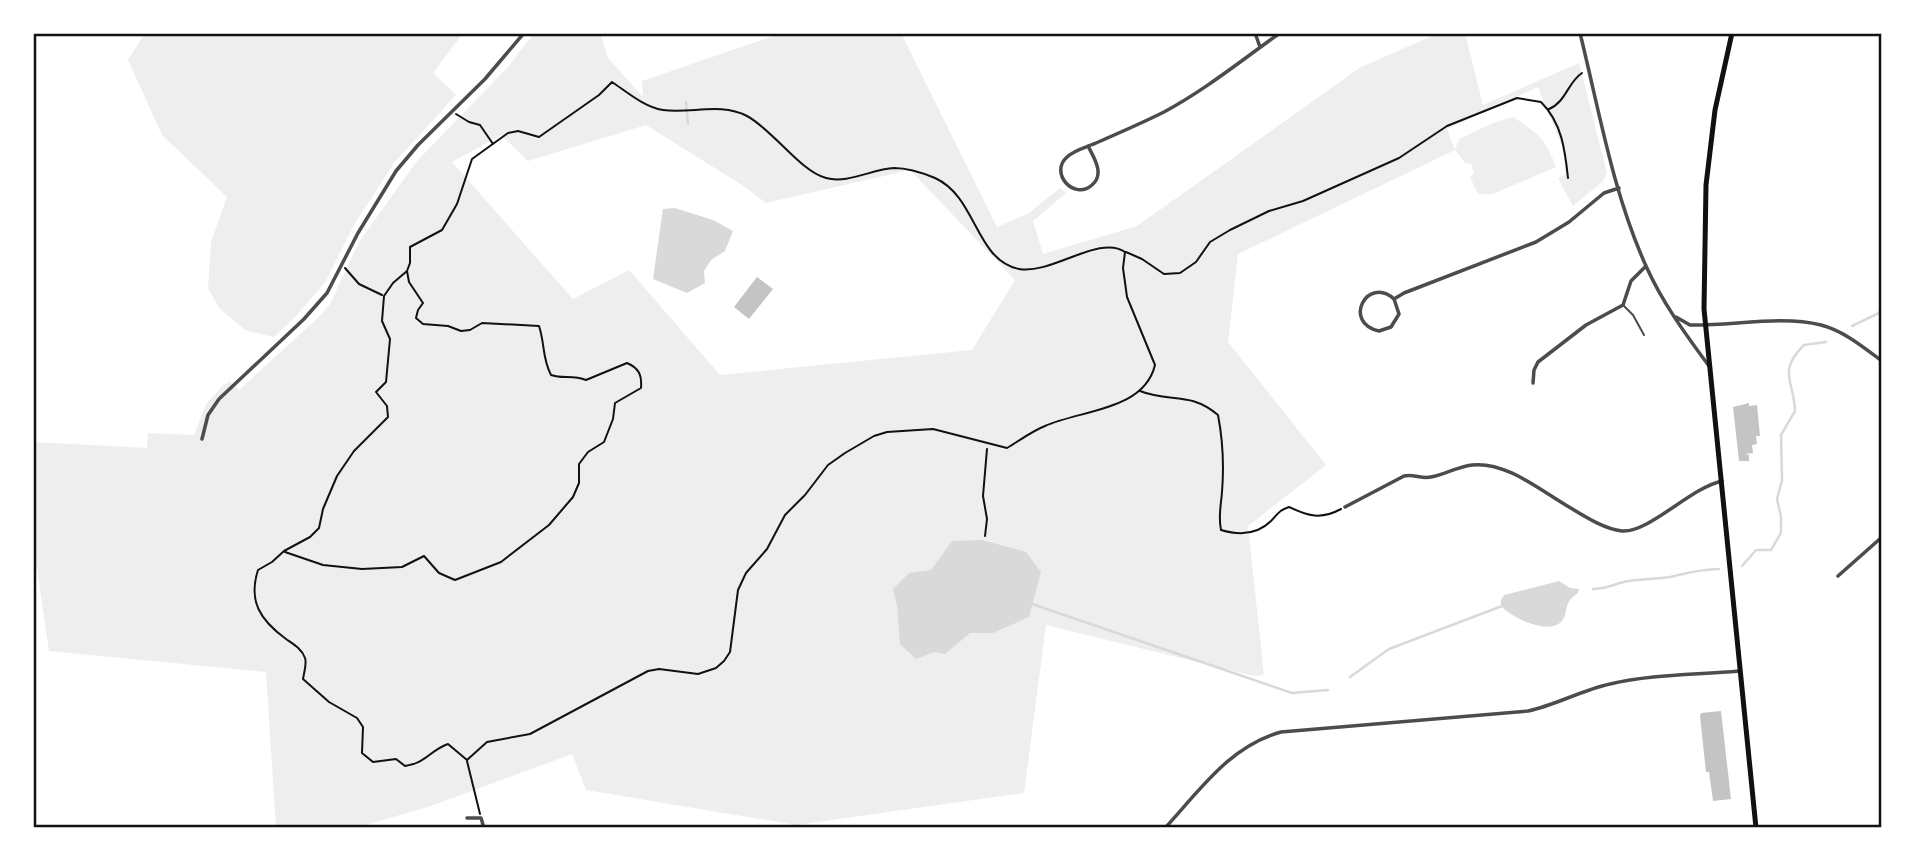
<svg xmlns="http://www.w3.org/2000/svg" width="1915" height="861" font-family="Jost,sans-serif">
  <rect width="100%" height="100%" fill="#fff"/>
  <!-- green -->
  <path fill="#eee" fill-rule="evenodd" d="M145,33H463L433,73L456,95L394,163L354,225L326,281L297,315L274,337L245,330L219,308L208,288L211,242L227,197L162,135L128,60Z
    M534,33H600L608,58L643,97L642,81L782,33H901L997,227L1029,213L1060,188L1066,193L1033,221L1043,254L1137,226L1361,67L1439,33H1465L1483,105L1579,63L1607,173L1603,181L1573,206L1558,178L1565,175L1566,156L1538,87L1447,129L1455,150L1459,139L1493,123L1513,117C1539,134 1545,138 1556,167L1493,194H1478L1470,177L1474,173L1471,164L1465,163L1455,150L1238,254L1228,342L1326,465L1248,526L1264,675L1254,676L1046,625L1024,793L796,825L586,790L572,754L431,806L355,828H276L266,672L49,651L33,541V442L147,448L148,433L194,435L206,404L224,384L228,383V380L239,390L320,316L330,304L359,242L417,161L508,67ZM646,125L742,185L766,203L910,170L1015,280L972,350L720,375L629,270L573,299L452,162L501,135L528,161Z"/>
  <!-- water -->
  <path fill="#d9d9d9" d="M675,208L713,220L733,231L725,251L711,260L704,271L705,283L687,293L653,279L663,209Z
    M982,540L1026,552L1041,572L1029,617L993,633H970L945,654L934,652L916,659L900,644L897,606L893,589L909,573L931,570L952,541Z
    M1559,581L1570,588L1579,589L1578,593C1575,595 1572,597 1570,600C1565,606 1567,615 1562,621C1549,636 1512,618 1501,606V600L1504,595Z"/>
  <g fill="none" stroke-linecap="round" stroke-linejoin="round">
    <!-- stream -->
    <path stroke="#d9d9d9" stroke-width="2.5" d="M686,102L688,124
      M1852,326L1879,313L1882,304
      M1742,566L1756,550H1771L1781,533V517L1777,499L1782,480L1781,435L1795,411C1794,380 1777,372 1804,345L1826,342
      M1593,589C1604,589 1610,586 1620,583C1635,578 1654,580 1670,577C1687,573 1701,569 1719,569
      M1032,604L1292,693L1328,690
      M1350,677L1389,649L1502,606"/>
  </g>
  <!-- building -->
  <path fill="#c4c4c4" d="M757,277L773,289L749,319L734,307Z
    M1749,403V406L1757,405L1760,436H1756L1757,444L1752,445L1753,453L1745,454L1749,455V461H1739L1733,407Z
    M1721,711L1731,799L1713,801L1709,772H1706L1700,716L1701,713Z"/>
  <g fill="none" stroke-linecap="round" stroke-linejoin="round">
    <!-- path -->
    <path stroke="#111" stroke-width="2" d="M612,82C627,92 644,107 663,110C691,114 720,102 747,116C773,130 800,171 826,178C848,184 872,169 894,168C907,168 923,173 935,178C977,197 975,260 1019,269C1051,275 1100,234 1125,252L1123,268L1127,297L1155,365C1144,411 1080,410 1045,426C1032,431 1019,441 1007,448L933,429L887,432L874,436L845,453L828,465L805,495L785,515L767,549L746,573L738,590L730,652L724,661L716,668L698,674L659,669L648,671L530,734L487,742L467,760L448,744C429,751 426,763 405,766L396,759L373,762L362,753L363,727L357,718L329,702L303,679C304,673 307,663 305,658C302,649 293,644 286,639C260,620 248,601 258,570L272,562L284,551L310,537L319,528L323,509L337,476L354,451L388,417L387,406L376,392L386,382L390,339L382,321L384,296L393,283L407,271L410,263V247L442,230L457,204L472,159L508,133L518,131L539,137L599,95Z
      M1549,109C1566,102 1568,82 1582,73
      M456,114L469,122L480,125L493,144
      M1126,252L1142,259L1164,274L1180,273L1196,262L1210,242L1230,230L1269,211L1303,201L1399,158L1447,126L1517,98L1541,102C1562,123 1565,150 1568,178
      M345,268L359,284L382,295
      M1140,391C1170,403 1190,391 1218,415C1223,441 1224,467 1222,492C1221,506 1218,516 1221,530C1238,535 1257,535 1271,521C1279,513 1278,511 1289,507C1308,516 1321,520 1341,509
      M985,536L987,519L983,496L987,449
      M285,552L323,565L362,569L402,567L424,556L439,573L455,580L501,562L549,525L573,497L579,483V464L588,452L604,442L613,419L615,403L641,388C642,375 639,368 627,363L586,380C573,375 562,379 551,375C542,358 545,344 539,326L482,323L470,330L461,331L448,326L423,324L416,318L418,310L423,303L409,282L407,271
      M467,761L480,814"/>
    <!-- service -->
    <path stroke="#4c4c4c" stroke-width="2" d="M1623,305L1633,315L1644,335"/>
    <!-- minor -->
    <path stroke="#4c4c4c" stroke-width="3.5" d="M1255,33L1260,47
      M1580,33C1599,110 1613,193 1646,266C1662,302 1686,335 1709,366
      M1088,146C1094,158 1105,174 1092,185C1074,201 1049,173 1067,157C1074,150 1087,147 1096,143C1119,133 1142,123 1164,112C1205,90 1242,60 1280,33
      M1394,299L1399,314L1391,327L1379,331C1342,323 1367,275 1394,299L1404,293L1536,242L1569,222L1604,193L1619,188
      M1676,317L1690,325C1732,326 1781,315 1821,325C1844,331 1863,347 1882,361
      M1533,383L1534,370L1538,362L1586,325L1623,305L1631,281L1646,266
      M202,439L208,415L219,399L304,319L327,293L358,233L396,171L418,145L485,79L524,33
      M1345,507L1404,476C1414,474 1421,479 1431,477C1445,474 1457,467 1472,465C1506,461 1541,491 1569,507C1584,516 1604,529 1622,531C1649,533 1690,488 1722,481
      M1838,576L1882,537
      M467,818H481L484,828
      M1165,828C1200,790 1230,746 1281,732L1528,711C1556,705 1582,690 1610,684C1651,674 1697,675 1739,671"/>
    <!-- secondary -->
    <path stroke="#111" stroke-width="5" d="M1732,33L1715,110L1706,185L1704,309L1756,828"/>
  </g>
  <!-- border -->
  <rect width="1915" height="861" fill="none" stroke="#ffffff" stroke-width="70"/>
  <rect x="35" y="35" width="1845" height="791" fill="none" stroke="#111" stroke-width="2.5"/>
</svg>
